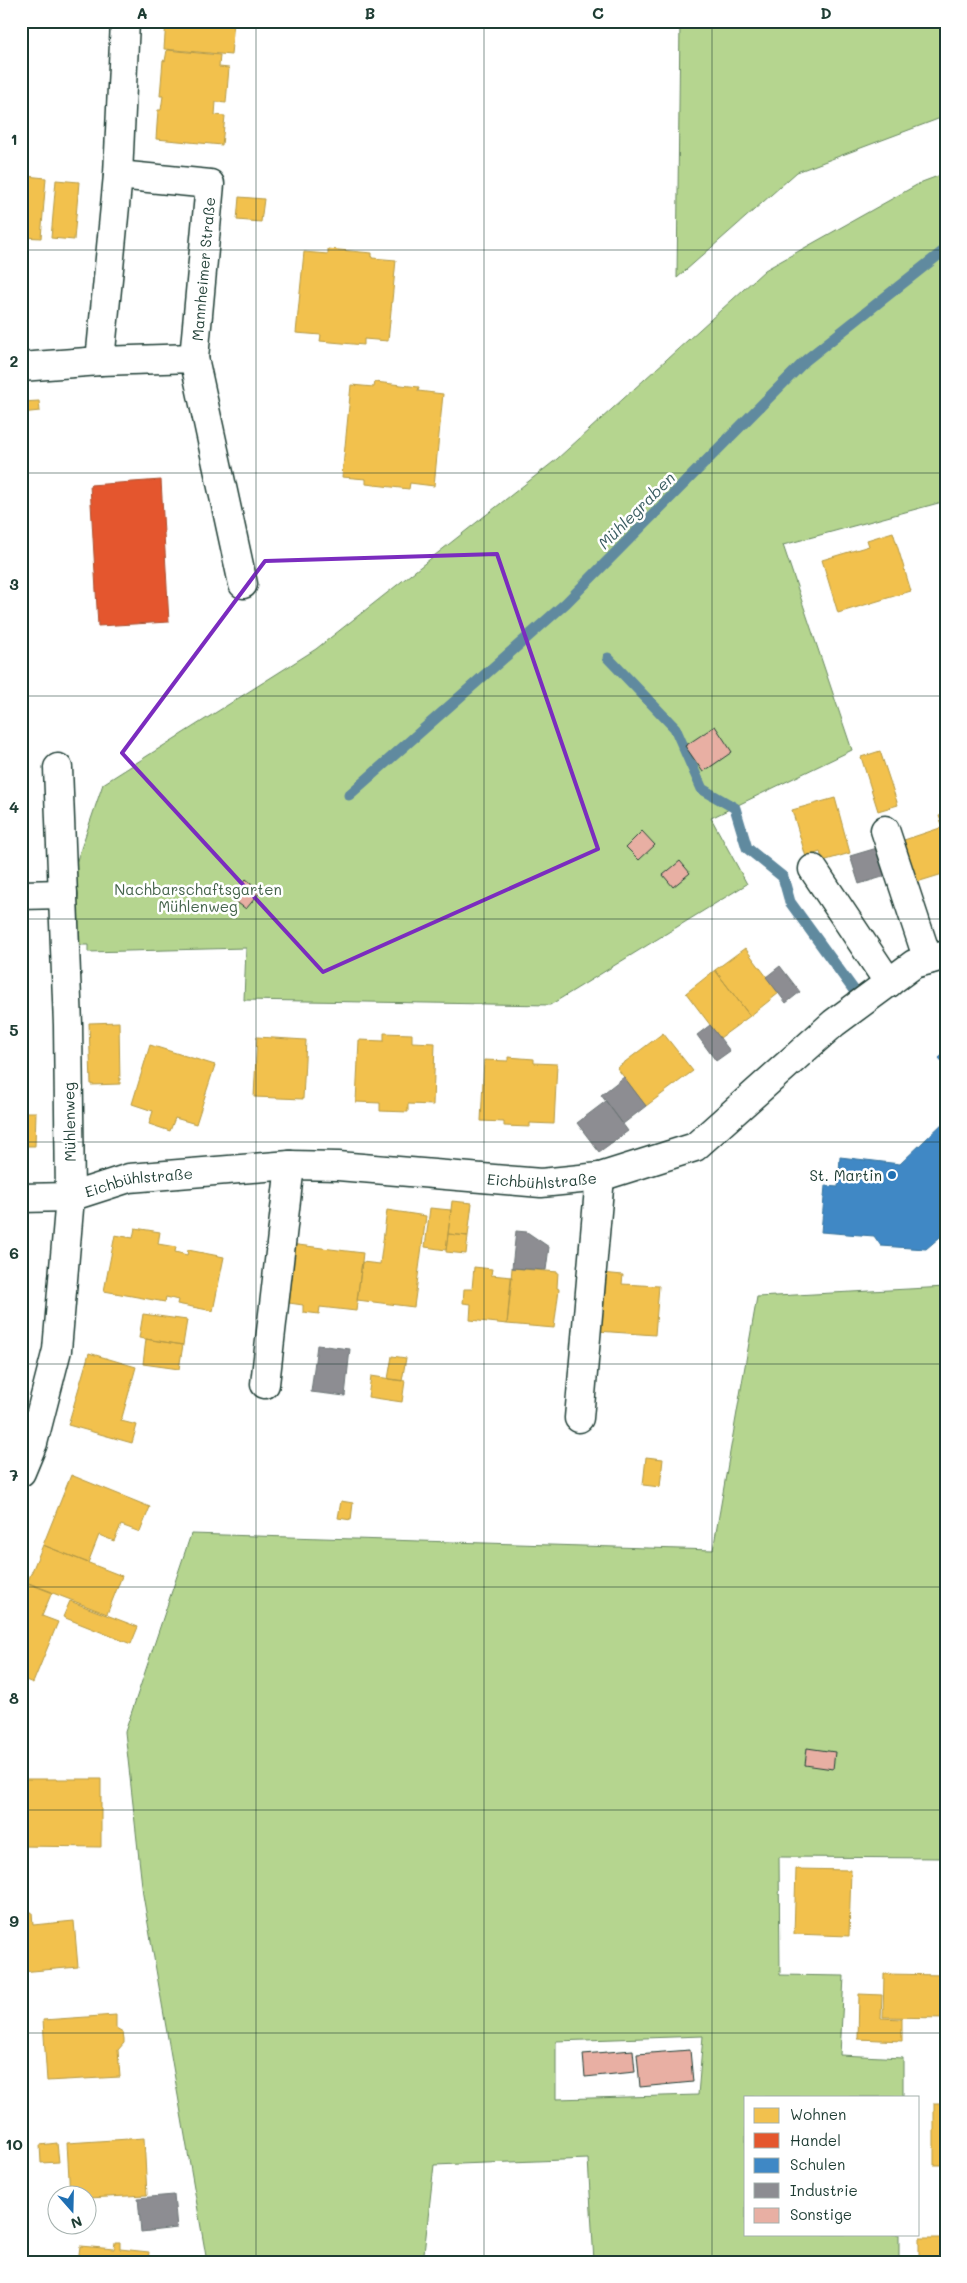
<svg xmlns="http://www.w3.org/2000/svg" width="967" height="2283" font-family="Mali,sans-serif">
  <rect width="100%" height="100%" fill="#fff"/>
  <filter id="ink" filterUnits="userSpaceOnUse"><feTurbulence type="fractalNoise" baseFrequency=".02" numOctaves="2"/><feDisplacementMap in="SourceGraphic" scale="10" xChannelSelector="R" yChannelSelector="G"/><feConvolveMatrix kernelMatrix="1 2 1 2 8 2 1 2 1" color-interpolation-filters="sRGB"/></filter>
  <g filter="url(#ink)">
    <!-- green -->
    <path fill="#b5d58f" stroke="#6a8962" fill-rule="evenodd" d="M680,21H946V116L797,172L677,278Z
      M946,173V501L783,545L852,750L711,818L747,884L550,1005L244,1000L246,948L88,952V945H77L73,872L103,784L316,649L557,459L765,270L922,182Z
      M946,1287V1858L779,1857L780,1975L844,1976L840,2055L903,2058V2097H746V2234H899V2262H594L588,2159L434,2165L423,2262H207L143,1895L125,1732L191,1534L713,1550L757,1297ZM703,2036L698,2095L556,2099V2041Z"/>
    <!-- homes -->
    <path fill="#f2c14e" stroke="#b39946" d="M166,21H234L231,55L164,49Z
      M167,50L220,55L219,67L229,68L226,103L216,102L215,115L225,116L222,145L156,139L158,110H161L163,96H160L163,60L165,61Z
      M21,115H25L22,137H21Z
      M26,176L46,178L41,238L21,237V180H25Z
      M56,180L79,182L74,240L51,238Z
      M239,197L264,199L261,222L237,220Z
      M328,249L372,253V258L396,260L388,341L364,339V345L320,341L321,335L296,333L304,252L328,254Z
      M375,382L419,387L418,391L443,394L434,486L410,483L409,489L366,484V479L342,477L351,385L374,387Z
      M39,401L40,411L21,413V402Z
      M893,532L911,591L838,613L822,560L869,546L867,540Z
      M880,751L898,805L878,811L861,757Z
      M835,798L850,853L823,861L820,852L806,857L792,810Z
      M946,814V873L917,882L904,840L943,827L939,816Z
      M745,948L779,993L750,1016L715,970Z
      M715,970L750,1016L720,1038L686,993Z
      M119,1022L120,1084L91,1085L89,1023Z
      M384,1033L412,1034V1042L435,1043L433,1105L408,1104V1112L380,1111V1103L356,1102L359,1040L384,1041Z
      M663,1033L693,1071L646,1106L617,1068Z
      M257,1037L306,1040L303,1099L254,1097Z
      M150,1045L215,1065L196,1124L175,1118L170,1131L149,1124L153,1111L132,1104Z
      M508,1057L534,1059V1063L557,1064L554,1124L530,1123V1127L504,1126V1122L481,1121L484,1060L508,1061Z
      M21,1112H36L35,1146H21Z
      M452,1201L472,1203L468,1236L448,1234Z
      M430,1208L451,1210L446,1250L425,1247Z
      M387,1210L426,1216L414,1307L357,1300L362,1262L380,1264Z
      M135,1228L160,1232L158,1244L176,1247L175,1252L187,1255L188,1250L224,1257L213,1311L177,1304L178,1300L166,1297L165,1302L104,1291L115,1235L133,1238Z
      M448,1234L468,1236L466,1254L446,1252Z
      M290,1244L363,1253L356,1311L320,1307L319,1314L303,1312V1305L282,1302Z
      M474,1267L492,1269L491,1275L512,1277L507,1324L470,1320L471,1304L463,1303L464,1289H472Z
      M512,1268L558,1272L557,1288L559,1289L554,1328L507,1324Z
      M602,1273L623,1275L622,1284L659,1286L655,1335L597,1331Z
      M21,1290H27L26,1327H21Z
      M143,1314L187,1320L183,1345L139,1338Z
      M146,1339L183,1345L179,1369L143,1364Z
      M89,1353L136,1367L121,1421L137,1425L132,1443L68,1425Z
      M392,1356L406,1358L402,1381L388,1379Z
      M371,1376L405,1381L402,1402L368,1397Z
      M646,1457L663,1459L660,1487L643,1485Z
      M71,1475L150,1507L140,1532L121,1525L114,1541L99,1535L88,1563L43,1545Z
      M341,1501L353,1503L351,1520L338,1518Z
      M43,1545L122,1576L107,1614L27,1583Z
      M21,1580L52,1592L42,1616L58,1622L33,1683L21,1678Z
      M70,1601L138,1627L131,1644L63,1617Z
      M21,1779H101V1847L21,1846Z
      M796,1869L851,1870L849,1936L794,1934Z
      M32,1912L33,1925L74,1921L78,1967L21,1972V1913Z
      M884,1974L946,1975V2018L883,2017Z
      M859,1994L882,1995L881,2018L902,2019V2041L858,2039Z
      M116,2015V2028L123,2032L124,2039V2043L118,2050L120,2077L47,2081L43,2020Z
      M934,2103H946V2165H934Z
      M144,2138L147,2195L88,2198V2196H70L67,2143Z
      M57,2143L59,2162L41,2163L40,2145Z
      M919,2238H946V2262H919Z
      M115,2242H120V2249L149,2252L148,2262H78L80,2246L114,2249Z"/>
    <!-- shops -->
    <path fill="#e4572e" stroke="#a94f30" d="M161,480L169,622L98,626L90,485Z"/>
    <!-- schools -->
    <path fill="#3f88c5" stroke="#35729a" d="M946,1052V1066L939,1058Z
      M946,1120V1232L926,1249L881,1246L874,1236L821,1232L825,1186L838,1187L840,1157L900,1164Z"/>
    <!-- industry -->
    <path fill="#8d8d92" stroke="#6c7576" d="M877,848L886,876L859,884L850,856Z
      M780,966L800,992L786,1003L766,977Z
      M710,1025L730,1051L716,1061L697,1035Z
      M624,1077L646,1106L623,1124L601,1095Z
      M606,1101L628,1131L599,1152L577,1123Z
      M516,1231L527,1232L549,1247L546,1270L512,1268Z
      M317,1345L350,1349L345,1396L311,1392Z
      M174,2195L177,2228L141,2232L138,2198Z
      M545,2259V2262H499Z"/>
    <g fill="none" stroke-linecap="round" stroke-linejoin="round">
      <!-- stream -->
      <path stroke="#608a9f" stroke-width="11" d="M608,658L675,728L702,789L735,808L747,848L783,877L790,902L853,989
        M349,795L566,603L806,360L946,249"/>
    </g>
    <!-- building -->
    <path fill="#e8afa3" stroke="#1f3d34" d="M715,726L732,752L703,772L685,746Z
      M642,831L655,845L639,860L626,847Z
      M680,861L690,873L673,887L663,875Z
      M246,879L261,891L246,909L231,898Z
      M807,1748L835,1752L833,1769L805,1765Z
      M633,2050L635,2072L585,2077L583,2054Z
      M690,2050L693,2082L640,2087L637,2054Z"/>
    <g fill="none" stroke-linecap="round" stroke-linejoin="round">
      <!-- minor casing -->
      <g stroke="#1f3d34" stroke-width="31">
        <g id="minor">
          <path d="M118,175L210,184L194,358"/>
          <path d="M100,361L118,175L125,21"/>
          <path d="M21,367L100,361L194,358L243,584"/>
          <path d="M885,830L928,960"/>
          <path d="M813,869L889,983"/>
          <path d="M21,895L63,894"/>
          <path id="s1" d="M21,1198L70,1197L129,1178L290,1165L338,1166L541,1183L600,1177L695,1147L834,1023L914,964L946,955"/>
          <path d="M265,1384L290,1165"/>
          <path d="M579,1418L600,1177"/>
          <path d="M21,1472L33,1443L57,1350L70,1197L68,1025L58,768"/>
        </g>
      </g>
      <!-- minor -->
      <use href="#minor" stroke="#fff" stroke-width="28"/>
    </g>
  </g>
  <!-- marked area -->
  <path fill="none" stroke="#7b2cbf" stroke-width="4" stroke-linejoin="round" d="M497,554L598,849L323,972L122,753L265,561Z"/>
  <!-- grid -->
  <path fill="none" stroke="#1f3d34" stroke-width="1" stroke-opacity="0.55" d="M256,21V2262M484,21V2262M712,21V2262M21,250H946M21,473H946M21,696H946M21,919H946M21,1142H946M21,1364H946M21,1587H946M21,1810H946M21,2033H946"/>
  <!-- markers -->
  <circle fill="#1f6fb2" stroke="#fff" stroke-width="2" cx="892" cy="1175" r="5"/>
  <g text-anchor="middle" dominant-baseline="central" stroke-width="5" stroke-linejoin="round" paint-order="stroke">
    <!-- street labels -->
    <g font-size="15" fill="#1f3d34" stroke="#fff">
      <text transform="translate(203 269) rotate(-85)">Mannheimer Straße</text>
      <text transform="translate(69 1122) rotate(-91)">Mühlenweg</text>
      <text stroke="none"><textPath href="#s1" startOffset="525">Eichbühlstraße</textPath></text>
      <text stroke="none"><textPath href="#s1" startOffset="120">Eichbühlstraße</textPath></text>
    </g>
    <!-- park labels -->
    <g font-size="15" fill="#44634b" stroke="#fff">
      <text x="198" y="889">Nachbarschaftsgarten<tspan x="198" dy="17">Mühlenweg</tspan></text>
    </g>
    <!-- poi labels -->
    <g font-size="15" fill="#1f3d34" stroke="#fff" text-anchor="end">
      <text x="882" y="1175">St. Martin</text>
    </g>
    <!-- water labels -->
    <g font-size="16" font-style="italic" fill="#3a5d61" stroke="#fff">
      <text transform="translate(636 510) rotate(-45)">Mühlegraben</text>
    </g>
  </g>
  <!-- margin -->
  <rect width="967" height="2283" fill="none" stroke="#fff" stroke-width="55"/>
  <!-- legend -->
  <rect x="744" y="2096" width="175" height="140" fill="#ffffff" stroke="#a5b1ae"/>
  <rect x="754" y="2108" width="25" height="15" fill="#f2c14e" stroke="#a5b1ae"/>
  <text x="790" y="2120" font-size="15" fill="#1f3d34">Wohnen</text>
  <rect x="754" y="2133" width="25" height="15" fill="#e4572e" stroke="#a5b1ae"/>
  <text x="790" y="2146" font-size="15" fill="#1f3d34">Handel</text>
  <rect x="754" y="2158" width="25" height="15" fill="#3f88c5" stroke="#a5b1ae"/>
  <text x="790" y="2170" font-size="15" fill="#1f3d34">Schulen</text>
  <rect x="754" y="2183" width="25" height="15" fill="#8d8d92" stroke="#a5b1ae"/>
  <text x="790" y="2196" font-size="15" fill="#1f3d34">Industrie</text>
  <rect x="754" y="2208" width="25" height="15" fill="#e8afa3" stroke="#a5b1ae"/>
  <text x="790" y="2220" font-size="15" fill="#1f3d34">Sonstige</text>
  <!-- north arrow -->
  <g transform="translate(72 2210) rotate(160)"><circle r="24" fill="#ffffff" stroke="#a5b1ae"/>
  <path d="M0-4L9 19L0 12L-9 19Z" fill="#1f6fb2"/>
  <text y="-8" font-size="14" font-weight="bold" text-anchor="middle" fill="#1f3d34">N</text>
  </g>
  <rect x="28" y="28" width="912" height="2228" fill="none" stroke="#1f3d34" stroke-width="2"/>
  <g font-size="16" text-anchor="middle" font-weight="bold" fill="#1f3d34">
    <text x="142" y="19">A</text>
    <text x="370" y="19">B</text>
    <text x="598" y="19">C</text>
    <text x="826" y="19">D</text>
    <text x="14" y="145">1</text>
    <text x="14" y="367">2</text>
    <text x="14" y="590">3</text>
    <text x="14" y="813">4</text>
    <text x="14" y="1036">5</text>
    <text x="14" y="1259">6</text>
    <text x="14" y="1481">7</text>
    <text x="14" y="1704">8</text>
    <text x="14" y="1927">9</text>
    <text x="14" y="2150">10</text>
  </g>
</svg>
